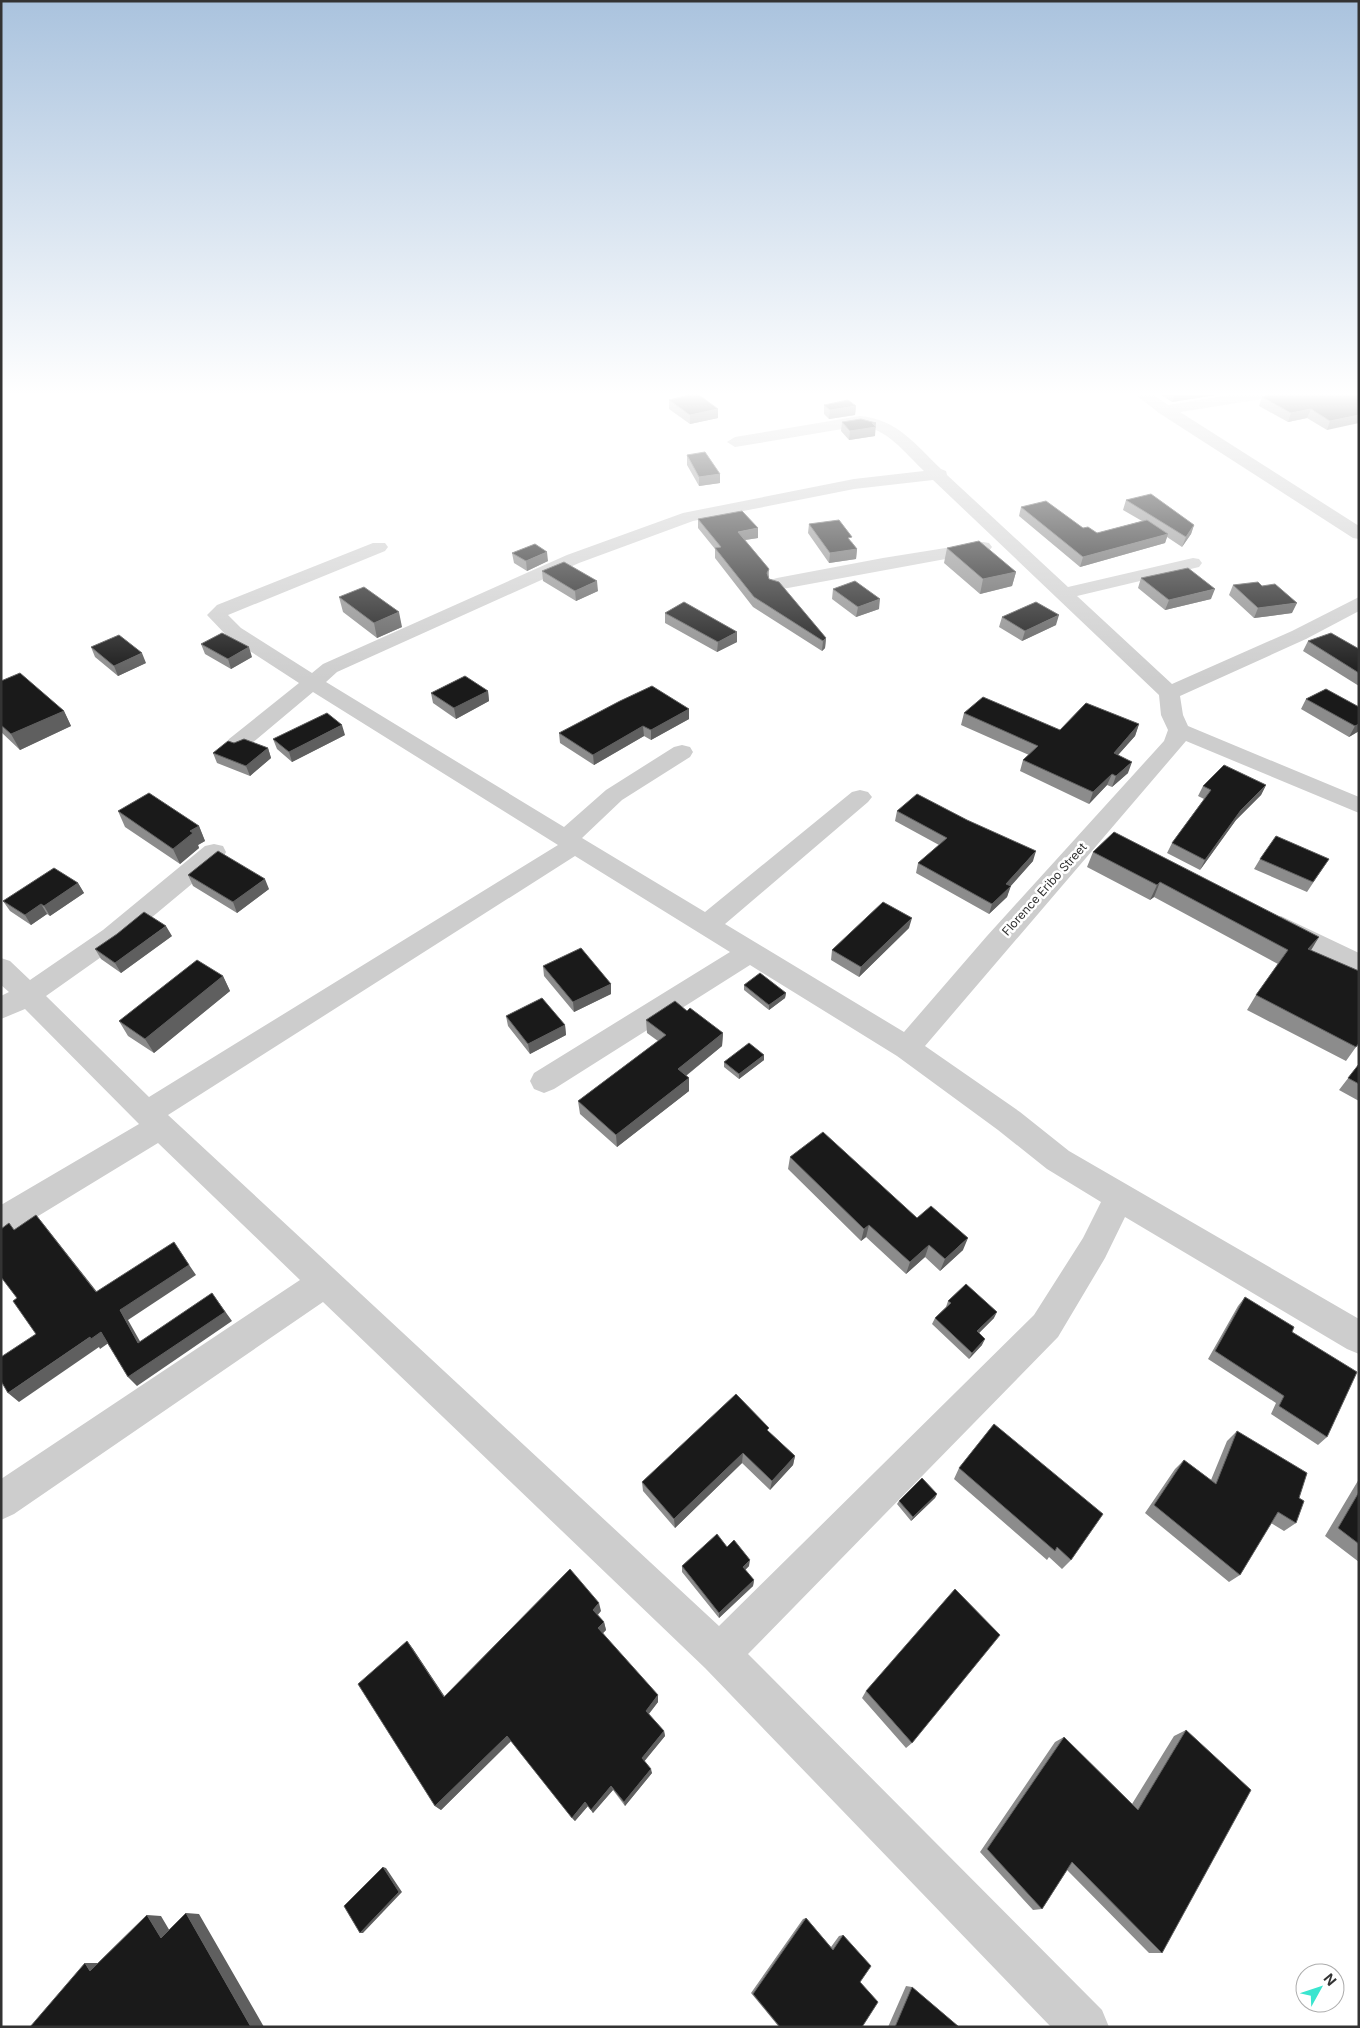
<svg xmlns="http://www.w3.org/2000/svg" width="1360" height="2028" font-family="Inter,sans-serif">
  <rect width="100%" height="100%" fill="#fff"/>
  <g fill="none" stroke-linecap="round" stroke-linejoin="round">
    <!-- minor -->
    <path fill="#cdcdcd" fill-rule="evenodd" d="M1136,395H1154L1168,405L1230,395H1269L1262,399L1180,412L1359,526V539L1353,538L1159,413Z
      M860,416C897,419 916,445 941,469L946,471L947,475L1068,587L1193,558L1199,559L1202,563L1199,567L1077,596L1172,684L1292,631L1359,597V611L1306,639L1180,696L1183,715L1188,726L1359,797V813L1186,741L925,1046L1020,1112L1069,1151L1359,1319V1354L1347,1349L1125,1217L1105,1258L1058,1337L748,1654L1102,2010L1109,2027H1051L705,1668L323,1302L14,1514L1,1520V1479L300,1280L158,1143L12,1232L1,1236V1205L139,1124L25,1009L1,1019V996L9,992L1,985V958L10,961L30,980L103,930L205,846L214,844L223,846L226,852L223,858L121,943L46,996L149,1097L558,845L313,692L245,749L237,751L229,749L226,744L229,739L299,683L227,636L207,615L217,605L373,543H385L388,547L385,551L228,615L241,628L312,673L323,664L567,555L683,513L854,479L924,471C905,453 887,428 860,426L735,447L727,442L735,437ZM933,480L1159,695L1161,715L1168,730L1164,741L987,936L904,1032L725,924L868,802L872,797L868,792L860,790L852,792L705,912L582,838L622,800L690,757L693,752L690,747L682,745L674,747L606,790L564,827L326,682L337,672L579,563L693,521L854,489ZM575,856L730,952L534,1073L530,1081L534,1089L544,1093L554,1089L750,965L897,1056L998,1130L1047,1169L1101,1202L1083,1238L1034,1315L719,1626L168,1115Z
      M983,542L989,543L992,547L989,551L777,590L770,588L768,584L770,580L777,578L883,558Z
      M1281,916L1359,953V975L1272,931L1268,925L1272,919Z"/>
  </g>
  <!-- wall -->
  <path fill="#8c8c8c" d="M1161,395H1215L1172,402Z
    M1359,395L1327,430L1307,418L1288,422L1259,406L1262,397Z
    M669,400L718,409V418L690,424L669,409Z
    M824,405L856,406L855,415L829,419L824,414Z
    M842,422L875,436L849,440L841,431Z
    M687,455L720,474V483L699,486L687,465Z
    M1126,500L1194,525L1191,534L1182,547L1167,537L1165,543L1080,567L1019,516L1021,507L1097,533L1142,521L1123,510Z
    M698,519L758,538L745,540L769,569V579L826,638L825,648L822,651L753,607L715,558V549L698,528Z
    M809,524L852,542L857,549L856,559L829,563L808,533Z
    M947,548L1016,572L1012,586L980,594L944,563Z
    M512,553L548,561L527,571L514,563Z
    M542,571L598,591L576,601L543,581Z
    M1141,578L1211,599L1165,610L1138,588Z
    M1233,585L1292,613L1254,618L1229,595Z
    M833,589L879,609L856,617L832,599Z
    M339,597L402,627L377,638L343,612Z
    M665,613L737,642L717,652L665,623Z
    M1002,617L1056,625L1022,641L999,627Z
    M1308,641L1359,649V686L1303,651Z
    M201,644L252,657L231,669L205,654Z
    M91,647L146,663L118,676L95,657Z
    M1,681L64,711L71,726L20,750L1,732Z
    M1326,689L1359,731L1349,737L1301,709L1306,699Z
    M488,691L489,701L456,719L433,703L431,693Z
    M689,709V719L651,740L644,736L594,765L560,743L559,733Z
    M964,713L1060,730L1139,724L1135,736L1118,755L1128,773L1112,787L1107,785L1089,804L1020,771L1023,760L1029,755L961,725Z
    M345,735L292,762L277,749L273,739Z
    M234,743L268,748L271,758L250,776L217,763L213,753Z
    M1266,785L1261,795L1236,820L1200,870L1167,853L1172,843L1204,799L1198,796L1203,786Z
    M118,811L199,826L205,841L198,845L199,848L180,864L125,827Z
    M897,811L1033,861L1010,886L1007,897L989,914L916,873L918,863L939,845L895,821Z
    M1114,832L1310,950L1356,1047L1346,1061L1247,1010L1256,995L1278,964L1154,897L1150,900L1087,867L1093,852Z
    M1260,859H1329L1307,892L1254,869Z
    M188,875L269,889L237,913L193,886Z
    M78,883L84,893L50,916L47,914L31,925L10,911L3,901Z
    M909,928L859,977L831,960L832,950Z
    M172,936L121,973L101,959L95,949Z
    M543,966L611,984V994L574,1012L544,976Z
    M223,976L230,991L154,1053L128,1036L119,1021Z
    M744,985L786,993L785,998L769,1010L744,990Z
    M687,1011L723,1033L722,1046L686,1076L689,1078V1091L617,1147L580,1114L578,1101L658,1041L647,1033L646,1020Z
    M506,1016L565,1025L566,1035L530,1054L508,1026Z
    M764,1055V1060L739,1079L724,1067V1062Z
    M1359,1064V1101L1339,1090Z
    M790,1157L917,1218L963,1250L940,1271L925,1257L906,1274L866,1237L861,1241L788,1169Z
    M1245,1297L1292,1332L1327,1437L1318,1445L1271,1414L1276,1403L1208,1359L1238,1306Z
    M948,1301L994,1318L979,1333L982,1345L969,1359L932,1324L935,1318L946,1307Z
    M994,1424L1071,1560L1062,1569L1049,1557L1047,1560L954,1479L959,1468Z
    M768,1431L795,1456L793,1465L770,1490L742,1463L675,1528L643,1491L642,1482Z
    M1237,1431L1299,1498L1296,1523L1284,1531L1271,1523L1240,1575L1229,1582L1145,1513L1175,1469L1184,1460L1211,1480L1227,1441Z
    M1359,1479V1562L1325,1536Z
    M937,1494L935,1498L911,1521L897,1504L899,1501Z
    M727,1547L749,1566L745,1570L754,1580L753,1586L719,1618L682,1572V1566Z
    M601,1611L598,1615L604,1622L606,1630L603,1633L658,1702L649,1714L664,1731L665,1736L644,1761L652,1773L625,1806L613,1790L593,1813L588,1806L575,1821L511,1741L441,1810L435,1806L407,1641L413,1649L444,1696Z
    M866,1691L912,1743L906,1748L862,1698Z
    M1186,1730L1162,1953H1149L1067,1870L1042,1909L1033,1910L980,1852L1055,1742L1064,1737L1132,1804L1174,1736Z
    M806,1918L831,1947L839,1936L843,1935L860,1982L862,2027H779L751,1993L803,1919Z
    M906,1986L912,1987L959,2027H888Z"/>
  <!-- shaded-wall -->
  <path fill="#5f5f5f" d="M1175,395H1215L1172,402Z
    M856,406L855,415L829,419L830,410Z
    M718,409V418L690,424V415Z
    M1311,409L1307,418L1288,422L1291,413Z
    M1359,415V423L1327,430L1330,421Z
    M872,423H876L875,436L849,440L850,431Z
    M720,474V483L699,486V477Z
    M1194,525L1191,534L1182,547L1186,537Z
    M758,528V538L738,541V532Z
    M1168,534L1165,543L1080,567L1083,557Z
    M857,549L856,559L829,563L830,553Z
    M547,552L548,561L527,571L526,561Z
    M1016,572L1012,586L980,594L983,579Z
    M597,581L598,591L576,601L575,591Z
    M1215,589L1211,599L1165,610L1169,600Z
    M880,599L879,609L856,617L858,607Z
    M1297,603L1292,613L1254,618L1258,608Z
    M399,612L402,627L377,638L374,623Z
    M1059,615L1056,625L1022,641L1025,631Z
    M737,632V642L717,652L718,642Z
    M826,638L825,648L822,651L823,641Z
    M249,647L252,657L231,669L228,659Z
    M142,653L146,663L118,676L114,666Z
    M488,691L489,701L456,719L454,708Z
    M689,709V719L651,740V730Z
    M64,711L71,726L20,750L11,734Z
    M1139,724L1135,736L1110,764L1114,753Z
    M1359,724V731L1349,737L1355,726Z
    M342,725L345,735L292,762L289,752Z
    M643,726L644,736L594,765L593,755Z
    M268,748L271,758L250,776L246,766Z
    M1132,762L1128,773L1112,787L1116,776Z
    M1112,774L1107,785L1089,804L1093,792Z
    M1266,785L1261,795L1236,820L1200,870L1205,860L1241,810Z
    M199,826L205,841L198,845L199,848L180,864L173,849L190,831Z
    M1036,851L1033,861L1010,887L1011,886L1007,897L989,914L992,904L1006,884Z
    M265,879L269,889L237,913L233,902Z
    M1160,882L1154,897L1150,900L1157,885Z
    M78,883L84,893L50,916L44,906Z
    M41,904L47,914L31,925L25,915Z
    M912,918L909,928L859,977L861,967Z
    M166,926L172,936L121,973L115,963Z
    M1319,937L1310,952L1308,949Z
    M223,976L230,991L154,1053L145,1039Z
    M611,984V994L574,1012L573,1002Z
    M786,993L785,998L769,1010V1005Z
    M565,1025L566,1035L530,1054L528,1044Z
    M723,1033L722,1046L678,1082V1069Z
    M764,1055V1060L739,1079V1074Z
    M689,1078V1091L617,1147L616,1135Z
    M36,1215L45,1226L105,1302L96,1292Z
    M869,1225L866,1237L861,1241L864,1229Z
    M968,1238L963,1250L940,1271L945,1259Z
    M929,1245L925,1257L906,1274L910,1262Z
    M181,1253L196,1275L128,1320L146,1352L138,1343L120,1310Z
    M212,1293L232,1321L137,1386L128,1377Z
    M997,1312L994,1318L974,1338L977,1331Z
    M101,1332L110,1342L100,1349L99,1347L19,1402L8,1393L90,1337Z
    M985,1339L982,1345L969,1359L972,1353Z
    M743,1453L742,1463L675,1528L674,1519Z
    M795,1456L793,1465L770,1490L772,1481Z
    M937,1494L935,1498L911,1521L913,1517Z
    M750,1560L749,1566L742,1573L743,1567Z
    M754,1580L753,1586L719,1618V1613Z
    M599,1603L601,1611L595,1617L593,1610Z
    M604,1622L606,1630L600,1636L598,1628Z
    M407,1641L413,1649L449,1703L444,1697Z
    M658,1695V1702L647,1716L646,1711Z
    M664,1731L665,1736L643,1763L642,1758Z
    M507,1736L511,1741L441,1810L435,1806Z
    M651,1769L652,1773L625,1806L624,1802Z
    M611,1786L613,1790L593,1813L591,1810Z
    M585,1802L588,1806L575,1821L572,1818Z
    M383,1867L386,1868L402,1892L363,1933H360Z
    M186,1913L199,1914L264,2027H251Z
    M147,1915L161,1916L174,1938H161Z
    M85,1963H101L90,1971Z"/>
  <!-- building -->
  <path fill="#1a1a1a" stroke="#5f5f5f" d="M689,395H699L718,409L690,415L669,400Z
    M1270,395H1359V415L1330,421L1311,409L1291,413L1262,397Z
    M848,400L856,406L830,410L824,405Z
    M861,419L876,423H872L876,427L850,431L842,422Z
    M705,452L720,474L699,477L687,455Z
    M1151,494L1194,525L1186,537L1126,500Z
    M1046,501L1083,528L1088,527L1097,533L1147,520L1168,534L1083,557L1021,507Z
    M742,511L758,528L738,532L769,569L767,573L769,579L779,582L826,638L823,641L754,597L715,548L721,547L698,519Z
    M839,520L852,537L848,538L857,549L830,553L809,524Z
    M979,541L1016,572L983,579L947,548Z
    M535,544L547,552L526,561L512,553Z
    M564,562L597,581L575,591L542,571Z
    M1188,568L1215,589L1169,600L1141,578Z
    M855,581L880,599L858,607L833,589Z
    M1258,582L1262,586L1275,584L1297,603L1258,608L1233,585Z
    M364,587L399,612L374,623L339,597Z
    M684,602L737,632L718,642L665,613Z
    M1036,602L1059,615L1025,631L1002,617Z
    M222,633L249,647L228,659L201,644Z
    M1331,633L1359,649V673L1308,641Z
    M119,635L142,653L114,666L91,647Z
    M20,673L64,711L11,734L1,725V681Z
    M465,676L488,691L454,708L431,693Z
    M652,686L689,709L651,730L643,726L593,755L559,733L620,701Z
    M1326,689L1359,707V724L1355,726L1306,699Z
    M983,697L1060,730L1086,703L1139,724L1114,753L1132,762L1116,776L1112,774L1093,792L1023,760L1038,746L964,713Z
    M327,713L342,725L289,752L273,739Z
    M244,739L268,748L246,766L213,753L228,741L234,743Z
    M1224,765L1266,785L1241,810L1205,860L1172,843L1211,790L1203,786Z
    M149,793L199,826L190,831L193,833L173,849L118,811Z
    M917,794L967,820L1036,851L1006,884L1011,886L992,904L918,863L947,838L897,811Z
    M1114,832L1319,937L1308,949L1359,971V1043L1356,1047L1256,995L1288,950L1160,882L1157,885L1093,852Z
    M1276,836L1329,859L1313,882L1260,859Z
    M218,851L265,879L233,902L188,875Z
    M54,868L78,883L44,906L41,904L25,915L3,901Z
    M883,902L912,918L861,967L832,950Z
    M144,912L166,926L115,963L95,949L117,934Z
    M581,948L611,984L573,1002L543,966Z
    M197,960L223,976L145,1039L119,1021Z
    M760,973L786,993L769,1005L744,985Z
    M542,998L565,1025L528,1044L506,1016Z
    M675,1001L687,1011L690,1008L723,1033L678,1069L689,1078L616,1135L578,1101L666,1035L646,1020Z
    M749,1043L764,1055L739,1074L724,1062Z
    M1359,1064V1084L1348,1078Z
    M823,1132L917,1218L931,1206L968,1238L945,1259L929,1245L910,1262L869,1225L864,1229L790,1157Z
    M36,1215L96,1292L174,1242L189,1265L120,1310L138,1343L212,1293L225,1312L128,1377L101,1332L91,1339L90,1337L8,1393L1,1381V1357L36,1334L13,1301L17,1298L1,1277V1229L9,1223L14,1230Z
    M966,1284L997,1312L977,1331L985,1339L972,1353L935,1318L951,1303L948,1301Z
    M1245,1297L1294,1327L1292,1332L1357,1372L1327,1437L1279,1406L1284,1396L1215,1351Z
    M736,1394L769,1428L767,1430L795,1456L772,1481L743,1453L674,1519L642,1482Z
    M994,1424L1103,1514L1071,1560L1057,1547L1055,1551L959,1468Z
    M1237,1431L1307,1473L1299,1498L1304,1501L1296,1523L1278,1512L1240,1575L1154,1505L1184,1460L1216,1484Z
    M922,1478L937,1494L913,1517L899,1501Z
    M1359,1492V1544L1338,1528Z
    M717,1534L727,1547L734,1540L750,1560L743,1567L754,1580L719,1613L682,1566Z
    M570,1569L599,1603L593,1610L604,1622L598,1628L658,1695L646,1711L664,1731L642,1758L651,1769L624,1802L611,1786L591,1810L585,1802L572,1818L507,1736L435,1806L358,1684L407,1641L444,1697Z
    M955,1589L1000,1635L912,1743L866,1691Z
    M1186,1730L1251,1790L1162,1953L1072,1862L1042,1909L987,1849L1064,1737L1138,1810Z
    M383,1867L399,1892L360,1933L344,1906Z
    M186,1913L251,2027H30L85,1963L90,1971L147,1915L161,1938Z
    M806,1918L833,1950L843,1935L871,1966L860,1982L878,2002L862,2027H780L753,1994Z
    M912,1987L959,2027H895Z"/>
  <!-- sky -->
  <linearGradient id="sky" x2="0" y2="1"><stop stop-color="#aac3de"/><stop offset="0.58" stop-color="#fff"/><stop offset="1" stop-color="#fff" stop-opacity="0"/></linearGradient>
  <rect width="1360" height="679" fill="url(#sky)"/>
  <g text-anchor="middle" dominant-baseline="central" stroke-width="5" stroke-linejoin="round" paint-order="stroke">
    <!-- street labels -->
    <g font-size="12" fill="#333" stroke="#fff">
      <text transform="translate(1044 889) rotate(-48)">Florence Eribo Street</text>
    </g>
  </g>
  <!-- border -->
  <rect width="1360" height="2028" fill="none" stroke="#333333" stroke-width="5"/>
  <!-- north arrow -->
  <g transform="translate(1320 1988) rotate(50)"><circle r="24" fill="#ffffff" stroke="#adadad"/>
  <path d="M0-4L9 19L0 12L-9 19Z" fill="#3ae5cf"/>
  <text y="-8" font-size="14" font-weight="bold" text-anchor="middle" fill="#333333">N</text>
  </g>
</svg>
